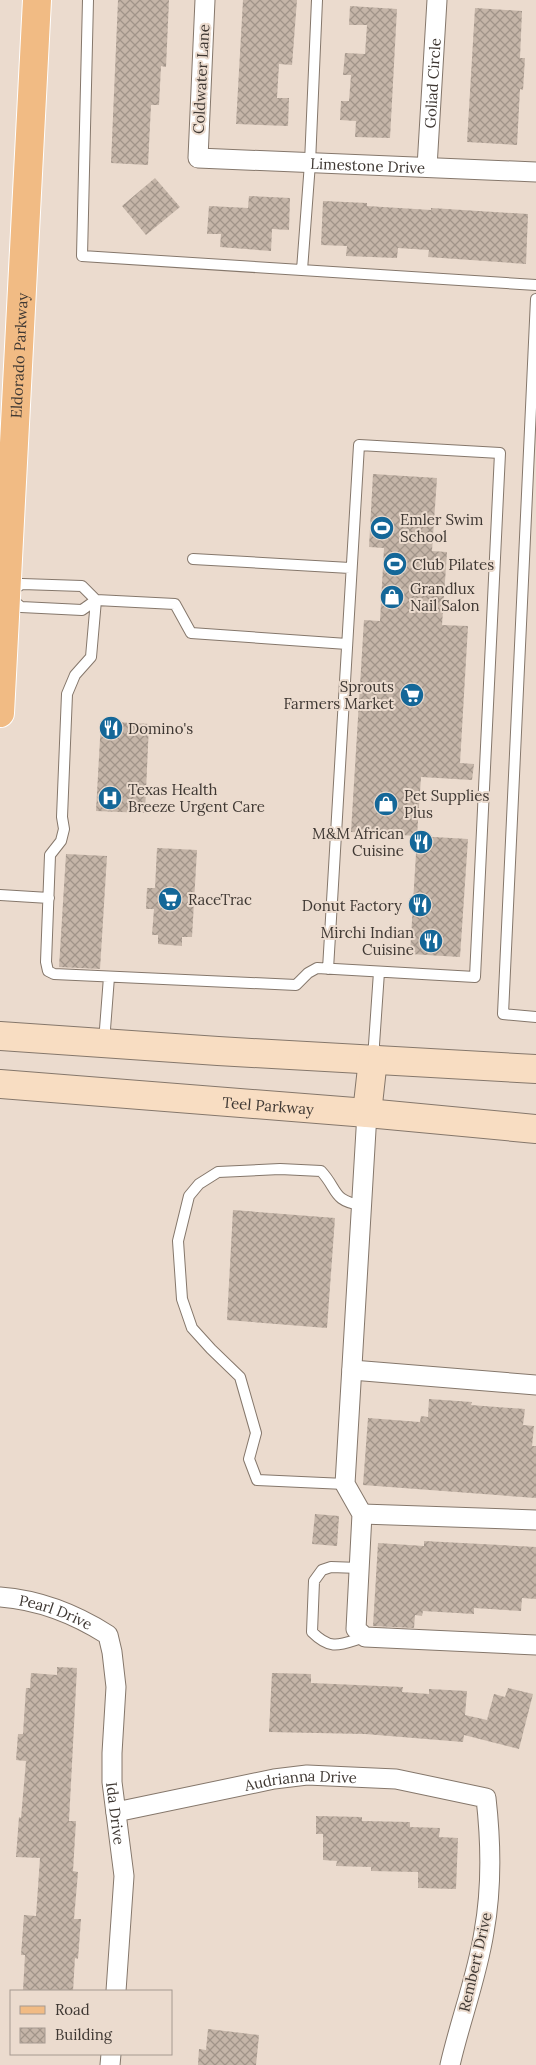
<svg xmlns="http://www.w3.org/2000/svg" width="536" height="2065" font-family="Lora,serif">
  <defs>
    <pattern id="building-cross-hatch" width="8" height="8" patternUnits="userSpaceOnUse" patternTransform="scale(1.25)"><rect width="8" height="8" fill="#c5b5a8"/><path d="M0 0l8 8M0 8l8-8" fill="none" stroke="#a19489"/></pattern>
  </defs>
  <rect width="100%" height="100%" fill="#ebdbce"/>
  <!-- building -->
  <path fill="url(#building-cross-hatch)" d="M118,0H169L166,67L161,66L159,105H151L148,165L111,163Z
    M243,0H297L292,65L279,64L277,98H289L288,126L236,124Z
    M350,6L397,9L390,138L355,137L356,121L340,120L341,101H349L351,75H343L345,53L365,54L367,25H349Z
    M475,8L522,11L520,58H525L523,90L520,89L517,145L467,142Z
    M155,178L180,207L146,235L122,206Z
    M249,196L290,198L289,230L272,229L271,251L220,247L221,234H207L209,206L248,208Z
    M323,201L367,203V206L431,210V208L528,214L526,264L428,257L429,250L398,248L397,258L346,256L347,246L321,245Z
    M373,474L437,478L432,551L447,552L442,625L468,626L460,763L474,764L472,780L421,777L417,836L351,832L364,620L380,621L384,548L369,547Z
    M101,721L149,724L145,813L96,811Z
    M417,836L468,839L460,957L410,954Z
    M157,848L197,850L192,937H182V946L158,944V935H152L154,909H146L147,888H155Z
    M66,854L107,856L100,969L59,967Z
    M233,1210L335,1218L327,1328L227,1320Z
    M429,1399L472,1402L471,1405L525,1409L523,1425L534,1426L532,1446H536V1498L363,1485L368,1418L420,1422L421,1416L428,1417Z
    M315,1514L339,1516L337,1546L312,1544Z
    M424,1541L536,1547V1599L522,1598L521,1611L474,1608V1614L423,1611L422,1616L415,1615L414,1628L373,1626L378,1543L424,1546Z
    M57,1667L77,1668L69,1821H76L73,1871L78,1872L74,1919H81L78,1959L75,1958L73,1991H23L25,1955H21L24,1915L36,1916L40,1858L16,1857L19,1817L21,1818L26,1761L16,1760L18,1734H23L26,1688H30L31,1673L57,1675Z
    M272,1673L311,1674V1683L403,1687L402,1692L429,1694V1689L467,1691L465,1715L487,1720L494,1694L505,1697L508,1688L533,1694L519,1749L464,1735L463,1742L365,1734L269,1732Z
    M316,1816L362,1817V1821L410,1822V1827L440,1828L439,1837L458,1838L456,1889L418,1888V1872L371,1871V1867L336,1866L337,1861L323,1860V1834H316Z
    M208,2029L259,2035L256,2065H198L199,2049L206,2050Z"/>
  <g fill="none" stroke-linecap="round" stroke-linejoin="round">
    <!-- lane casing -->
    <g stroke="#85776b" stroke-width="12">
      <path id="lane" d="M88,0L82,256L536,285
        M302,270L310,163L317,0
        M536,299L503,1014L536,1017
        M193,559L350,568
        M96,600L91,657L75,675L67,694L62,817L64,829L61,841L50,855L46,962L48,971L54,974L296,985L308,973L317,968L475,977L500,453L359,445L328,969
        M96,600L82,586L22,584L5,594L21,607L82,610L96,600L175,604L191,633L347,644
        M0,895L49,898
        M104,1042L109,977
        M373,1059L379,972
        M345,1484L257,1480L249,1459L256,1433L240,1377L211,1349L192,1328L182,1299L178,1241L189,1196L199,1184L218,1172L280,1169L321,1171C338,1189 332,1201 361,1205
        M359,1568L331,1567L322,1570L314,1581L312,1632C332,1652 341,1644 365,1637"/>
    </g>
    <!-- street casing -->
    <g stroke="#85776b" stroke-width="21">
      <g id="street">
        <path id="s1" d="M205,0L198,158L536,172"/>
        <path id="s2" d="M427,167L437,0"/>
        <path d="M367,1113L345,1484L362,1514L356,1629L365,1637L536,1645"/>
        <path d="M352,1370L536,1385"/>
        <path d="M362,1514L536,1520"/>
        <path id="s3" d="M0,1597C40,1600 75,1614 108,1635L112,1652L116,1687L112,1753V1782L124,1876L116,1991"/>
        <path id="s4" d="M116,1812L274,1779L307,1775L396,1779L486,1798C491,1842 492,1888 484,1932C477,1977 460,2021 450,2065"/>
        <path d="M110,2065L111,2054"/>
      </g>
    </g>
    <!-- secondary casing -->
    <g stroke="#85776b" stroke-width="30">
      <g id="secondary">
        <path d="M0,1036L218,1051L536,1069"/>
        <path id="s5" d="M0,1084L367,1113L536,1129"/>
        <path d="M367,1113L373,1059"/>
      </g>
    </g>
    <!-- primary casing -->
    <g stroke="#fff" stroke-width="30">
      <g id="primary">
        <path id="s6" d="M0,713L37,0"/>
      </g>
    </g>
    <!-- lane -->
    <use href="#lane" stroke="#fff" stroke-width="10"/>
    <!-- street -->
    <use href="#street" stroke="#fff" stroke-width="19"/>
    <!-- secondary -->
    <use href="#secondary" stroke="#f8ddc2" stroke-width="28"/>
    <!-- primary -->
    <use href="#primary" stroke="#f1bb84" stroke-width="28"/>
  </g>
  <!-- icons -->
  <defs>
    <g id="stadium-disc" transform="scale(1.25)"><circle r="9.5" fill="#146798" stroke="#ebdbce"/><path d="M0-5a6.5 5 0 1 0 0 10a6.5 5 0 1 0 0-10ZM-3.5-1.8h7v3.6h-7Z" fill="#fff"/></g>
    <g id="shop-disc" transform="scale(1.25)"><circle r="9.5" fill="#146798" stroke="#ebdbce"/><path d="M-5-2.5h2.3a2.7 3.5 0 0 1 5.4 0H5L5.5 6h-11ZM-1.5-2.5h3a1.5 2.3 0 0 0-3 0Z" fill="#fff"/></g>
    <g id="supermarket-disc" transform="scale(1.25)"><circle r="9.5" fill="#146798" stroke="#ebdbce"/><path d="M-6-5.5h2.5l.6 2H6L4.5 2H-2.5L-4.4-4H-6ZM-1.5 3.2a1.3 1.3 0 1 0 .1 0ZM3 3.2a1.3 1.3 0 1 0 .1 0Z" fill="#fff"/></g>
    <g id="restaurant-disc" transform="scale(1.25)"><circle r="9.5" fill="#146798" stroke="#ebdbce"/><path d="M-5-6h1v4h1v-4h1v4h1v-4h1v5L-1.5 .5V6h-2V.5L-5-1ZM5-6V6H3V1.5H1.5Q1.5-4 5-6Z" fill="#fff"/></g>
    <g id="hospital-disc" transform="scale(1.25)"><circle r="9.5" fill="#146798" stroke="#ebdbce"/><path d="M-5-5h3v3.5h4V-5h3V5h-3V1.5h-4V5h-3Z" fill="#fff"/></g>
  </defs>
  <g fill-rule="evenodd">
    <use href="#stadium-disc" x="382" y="528"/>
    <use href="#stadium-disc" x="395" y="564"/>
    <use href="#shop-disc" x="392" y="597"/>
    <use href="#supermarket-disc" x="412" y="695"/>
    <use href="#restaurant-disc" x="111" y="728"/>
    <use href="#hospital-disc" x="110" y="798"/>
    <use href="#shop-disc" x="386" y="804"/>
    <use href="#restaurant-disc" x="421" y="842"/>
    <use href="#supermarket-disc" x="170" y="899"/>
    <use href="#restaurant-disc" x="420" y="905"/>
    <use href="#restaurant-disc" x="431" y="941"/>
  </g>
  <g text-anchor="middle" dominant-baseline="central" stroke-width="4" stroke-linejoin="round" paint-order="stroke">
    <!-- street labels -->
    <g font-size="15" fill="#3f3833" stroke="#ebdbce">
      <text transform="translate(201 79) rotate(-87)">Coldwater Lane</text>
      <text stroke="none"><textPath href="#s2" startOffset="84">Goliad Circle</textPath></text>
      <text stroke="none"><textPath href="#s1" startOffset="328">Limestone Drive</textPath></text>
      <text stroke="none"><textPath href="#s6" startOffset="358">Eldorado Parkway</textPath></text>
      <text stroke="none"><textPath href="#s5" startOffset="269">Teel Parkway</textPath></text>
      <text stroke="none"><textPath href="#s3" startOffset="58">Pearl Drive</textPath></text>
      <text stroke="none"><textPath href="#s4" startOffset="188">Audrianna Drive</textPath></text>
      <text stroke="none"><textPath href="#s3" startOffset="295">Ida Drive</textPath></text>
      <text transform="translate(475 1962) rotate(-77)">Rembert Drive</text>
    </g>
    <!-- poi labels -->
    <g font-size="15" fill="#3f3833" stroke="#ebdbce" text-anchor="start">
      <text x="400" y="519">Emler Swim<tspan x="400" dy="17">School</tspan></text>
      <text x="412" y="564">Club Pilates</text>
      <text x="410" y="588">Grandlux<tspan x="410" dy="17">Nail Salon</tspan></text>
      <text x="394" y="686" text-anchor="end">Sprouts<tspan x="394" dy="17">Farmers Market</tspan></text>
      <text x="128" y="728">Domino's</text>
      <text x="128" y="789">Texas Health<tspan x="128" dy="17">Breeze Urgent Care</tspan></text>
      <text x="404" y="795">Pet Supplies<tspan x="404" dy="17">Plus</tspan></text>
      <text x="404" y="833" text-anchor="end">M&amp;M African<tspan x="404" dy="17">Cuisine</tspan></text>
      <text x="188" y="899">RaceTrac</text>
      <text x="402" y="905" text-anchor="end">Donut Factory</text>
      <text x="414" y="932" text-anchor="end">Mirchi Indian<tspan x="414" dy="17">Cuisine</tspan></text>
    </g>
  </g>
  <!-- legend -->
  <rect x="10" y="1990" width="162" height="65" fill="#ebdbce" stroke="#a69a90"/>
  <rect x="20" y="2006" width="25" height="8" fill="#f1bb84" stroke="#a69a90"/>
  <text x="55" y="2015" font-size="15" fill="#3f3833">Road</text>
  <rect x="20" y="2028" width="25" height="15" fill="url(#building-cross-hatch)" stroke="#a69a90"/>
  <text x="55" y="2040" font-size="15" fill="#3f3833">Building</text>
</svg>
